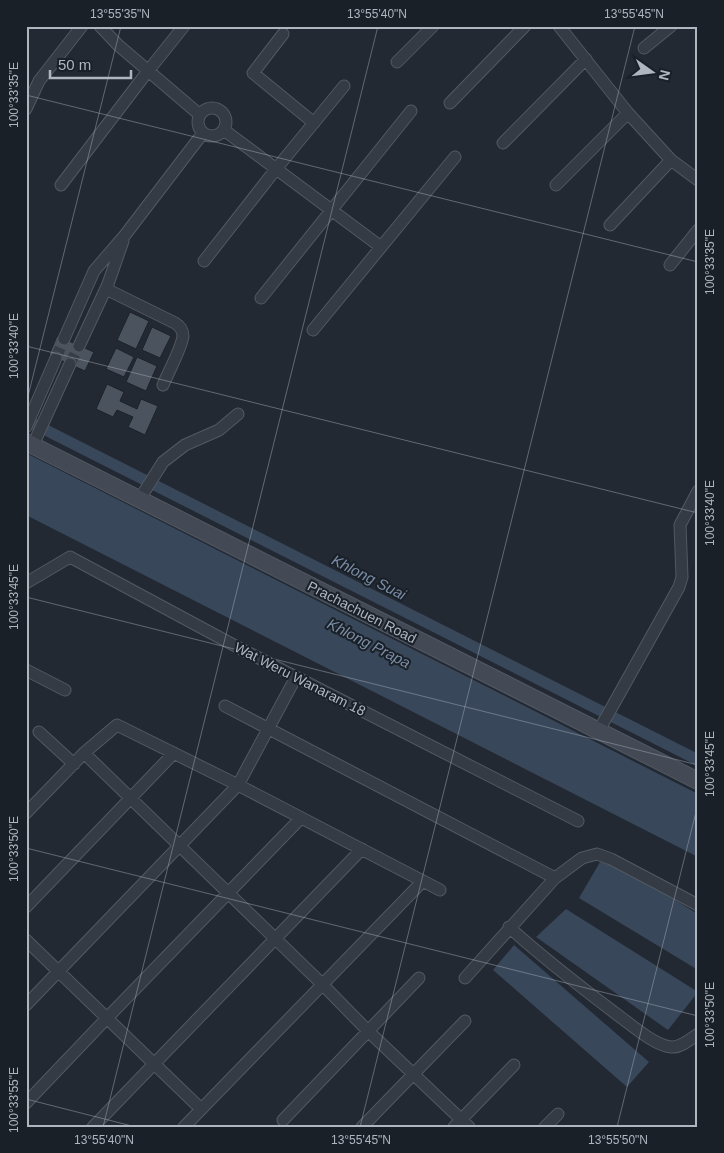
<svg xmlns="http://www.w3.org/2000/svg" width="724" height="1153" font-family="Helvetica,sans-serif">
  <rect width="100%" height="100%" fill="#222933"/>
  <!-- water -->
  <path fill="#39475a" d="M26,453L698,794V857L26,515Z
    M603,857L698,914V970L579,898Z
    M566,909L698,992L668,1030L536,937Z
    M514,945L649,1062L627,1087L493,970Z"/>
  <g fill="none" stroke-linecap="round" stroke-linejoin="round">
    <!-- canal -->
    <path stroke="#39475a" stroke-width="11" d="M26,420L698,760"/>
  </g>
  <!-- building -->
  <path fill="#4a535e" stroke="#1c222a" d="M130,312L149,321L136,349L117,340Z
    M152,327L171,336L160,358L142,350Z
    M57,336L94,352L85,371L49,355Z
    M116,348L134,357L124,377L106,369Z
    M137,357L157,366L146,391L126,382Z
    M107,384L124,392L120,401L137,409L141,399L158,406L145,435L128,427L133,417L117,410L113,417L96,409Z"/>
  <g fill="none" stroke-linecap="round" stroke-linejoin="round">
    <!-- street-tunnel -->
    <path stroke="#373e48" stroke-width="11" stroke-dasharray="11 5.5" stroke-linecap="butt" d="M56,358L64,339
      M70,364L79,346"/>
    <!-- street casing -->
    <g stroke="#525961" stroke-width="13">
      <path id="street" d="M100,26L118,45L200,115
        M559,26L628,113L671,160L698,180
        M283,34L253,73L314,123
        M644,48L671,26
        M397,62L433,26
        M450,103L525,26
        M198 122a14 14 0 1 1 28 0a14 14 0 1 1-28 0Z
        M26,109L39,81L82,26
        M224,130L381,247
        M503,143L586,59
        M61,185L148,71L184,26
        M556,185L628,113
        M610,225L671,160
        M204,261L276,169L344,86
        M670,265L698,230
        M106,289L175,323C180,326 183,330 183,336C182,347 168,373 163,385
        M261,298L411,111
        M313,330L455,157
        M64,339L94,271L125,235L203,133
        M79,346L108,284L123,241
        M26,427L56,358
        M33,445L70,364
        M139,500L163,462L185,445L219,430L238,414
        M26,583L70,557L241,649L578,821
        M26,670L65,690
        M225,706L555,878
        M39,732L74,764
        M598,732L679,587L682,577L680,525L698,491
        M84,753L322,984L368,1031L469,1127
        M26,813L84,753L117,725L238,785L440,890
        M26,907L174,753
        M509,927C544,959 582,988 619,1016C633,1026 654,1045 671,1047C680,1048 691,1039 698,1034
        M26,940L201,1109
        M465,978L555,878L582,858L597,854L611,859L698,905
        M26,1005L238,785L296,677
        M26,1103L107,1018L301,818
        M283,1120L419,978
        M93,1127L362,849
        M184,1127L423,881
        M362,1127L465,1021
        M454,1127L514,1065
        M545,1127L558,1114"/>
    </g>
    <!-- secondary casing -->
    <g stroke="#525961" stroke-width="18">
      <path id="secondary" d="M26,442L698,781"/>
    </g>
    <!-- street -->
    <use href="#street" stroke="#353b44" stroke-width="11"/>
    <!-- secondary -->
    <use href="#secondary" stroke="#434a56" stroke-width="16"/>
  </g>
  <!-- ticks -->
  <path fill="none" stroke="#afb6c0" stroke-width="1" stroke-opacity="0.45" d="M26,95L698,262M26,346L698,513M26,404L121,26M26,597L698,765M26,848L698,1016M26,1099L136,1127M103,1127L378,26M360,1127L635,26M617,1127L698,804"/>
  <g text-anchor="middle" dominant-baseline="central" stroke-width="4" stroke-linejoin="round" paint-order="stroke">
    <!-- street labels -->
    <g font-size="14" fill="#afb6c0" stroke="#1a2028">
      <text transform="translate(362 612) rotate(27)">Prachachuen Road</text>
      <text transform="translate(300 679) rotate(27)">Wat Weru Wanaram 18</text>
    </g>
    <!-- water labels -->
    <g font-size="15" font-style="italic" fill="#7b8da5" stroke="#1a2028">
      <text transform="translate(369 577) rotate(27)">Khlong Suai</text>
      <text transform="translate(369 643) rotate(27)">Khlong Prapa</text>
    </g>
  </g>
  <!-- border -->
  <rect width="724" height="1153" fill="none" stroke="#1a2028" stroke-width="55"/>
  <!-- north arrow -->
  <g transform="translate(652 72) rotate(104)" stroke="#1a2028" stroke-width="4" paint-order="stroke">
  <path d="M0-4L9 19L0 12L-9 19Z" fill="#afb6c0"/>
  <text y="-8" font-size="14" font-weight="bold" text-anchor="middle" fill="#afb6c0">N</text>
  </g>
  <!-- scale -->
  <path d="M50 70v8h81v-8" fill="none" stroke="#afb6c0" stroke-width="2.5"/>
  <text x="58" y="70" font-size="15" fill="#afb6c0" stroke="#1a2028" stroke-width="4" paint-order="stroke">50 m</text>
  <rect x="28" y="28" width="668" height="1098" fill="none" stroke="#afb6c0" stroke-width="2"/>
  <g font-size="12" text-anchor="middle" fill="#afb6c0">
    <text x="120" y="18">13°55'35"N</text>
    <text x="377" y="18">13°55'40"N</text>
    <text x="634" y="18">13°55'45"N</text>
    <text transform="translate(14 95) rotate(-90)" y="4">100°33'35"E</text>
    <text transform="translate(710 262) rotate(-90)" y="4">100°33'35"E</text>
    <text transform="translate(14 346) rotate(-90)" y="4">100°33'40"E</text>
    <text transform="translate(710 513) rotate(-90)" y="4">100°33'40"E</text>
    <text transform="translate(14 597) rotate(-90)" y="4">100°33'45"E</text>
    <text transform="translate(710 764) rotate(-90)" y="4">100°33'45"E</text>
    <text transform="translate(14 849) rotate(-90)" y="4">100°33'50"E</text>
    <text transform="translate(710 1015) rotate(-90)" y="4">100°33'50"E</text>
    <text transform="translate(14 1100) rotate(-90)" y="4">100°33'55"E</text>
    <text x="104" y="1144">13°55'40"N</text>
    <text x="361" y="1144">13°55'45"N</text>
    <text x="618" y="1144">13°55'50"N</text>
  </g>
</svg>
